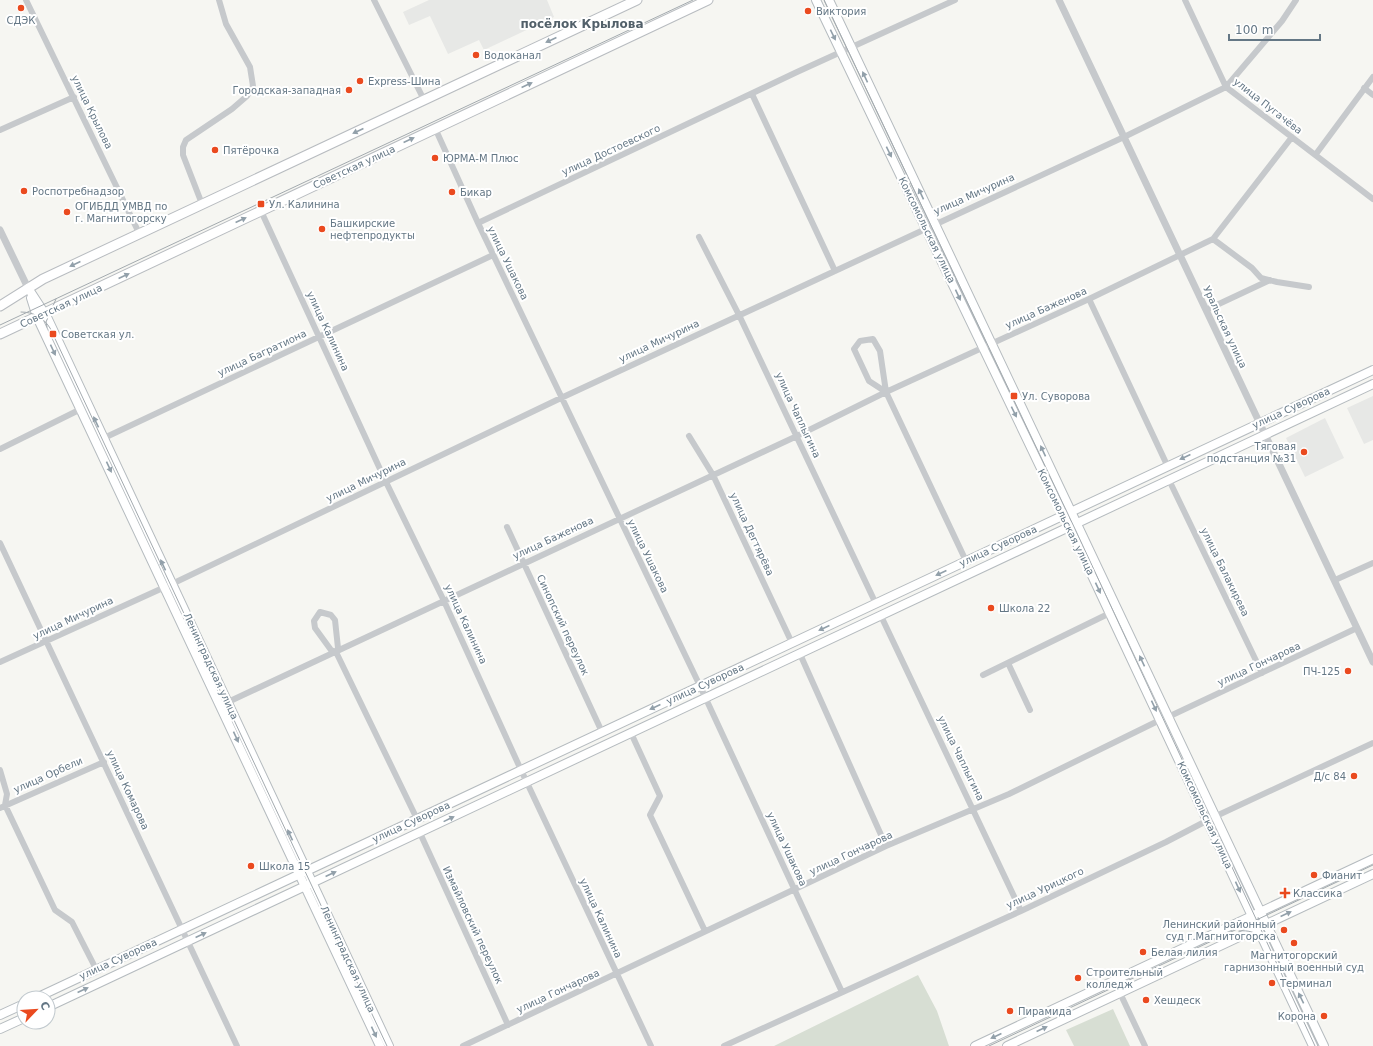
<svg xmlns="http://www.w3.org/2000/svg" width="1373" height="1046" font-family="'DejaVu Sans',sans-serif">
  <rect width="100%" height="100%" fill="#f6f6f2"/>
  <!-- built -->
  <path fill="#e7e8e6" d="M429,0H547L554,17L484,50L479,40L448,54L430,16L409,25L403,12Z
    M1373,396V440L1364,444L1347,408Z
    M1325,418L1344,458L1305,477L1286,438Z"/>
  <!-- green -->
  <path fill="#d7ded3" d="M918,975L937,1011L949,1046H774Z
    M1113,1009L1130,1046H1074L1066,1030Z"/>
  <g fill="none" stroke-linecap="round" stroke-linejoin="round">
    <!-- secondary casing -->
    <g stroke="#b5bbbf" stroke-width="10">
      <path id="secondary" d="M816,0L1072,533L1313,1046
        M829,0L1324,1046
        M28,288L47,317L389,1046
        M31,298L37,317L380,1046
        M36,998L1373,370
        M48,1007L1373,384
        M0,1015L24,1004
        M0,1029L24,1018
        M975,1046L1373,859
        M1007,1046L1373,874"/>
    </g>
    <!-- primary casing -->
    <g stroke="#b8bcc0" stroke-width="11">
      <path id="primary" d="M0,306L43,279L637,0
        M0,334L708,0"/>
    </g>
    <!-- minor -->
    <path stroke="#c6c9cc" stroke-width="6" d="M26,0L139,233
      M374,0L424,100
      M1185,0L1226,87L1373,199
      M1364,88L1373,95
      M752,94L835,271
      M435,128L478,223L700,686L842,992
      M0,130L74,97
      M1316,154L1373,77
      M202,204L183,155V147L186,140L232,109L247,96L253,86L250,67L226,24L219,0
      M261,211L386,482L444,601L521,770L651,1046
      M478,223L797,72L955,0
      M699,237L739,315L876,604
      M1213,239L1252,268L1261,278L1277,282L1309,287
      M1089,299L1167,465
      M1206,310L1270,280
      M886,392L869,381L854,349L860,341L873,339L880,351L886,392L966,561
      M689,436L713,475L792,643
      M104,438L493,255
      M0,449L81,409
      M1169,480L1262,673
      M507,527L602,732
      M0,543L237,1046
      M1335,580L1373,563
      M881,616L1021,911
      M336,652L331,650L315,628L314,621L320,612L331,615L335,620L338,648L336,652L417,819
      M800,654L886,846
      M0,662L176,582L561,398L1124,137L1226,87L1282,21L1296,0
      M1008,663L1030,710
      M983,675L1110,613
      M228,702L797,436L886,392L1089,299L1213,239L1292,137
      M1168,717L1357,628
      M631,733L660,796L650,815L705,931
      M0,770L7,794L5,805L55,910L72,922L96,969
      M0,808L104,762
      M420,833L508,1025
      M1120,993L1145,1046
      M463,1046L886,846L1009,794L1160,720
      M724,1046L1021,911L1166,842L1214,817L1373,743"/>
    <!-- tertiary -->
    <path stroke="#c6c9cc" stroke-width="7" d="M1059,0L1373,662
      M0,230L28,288"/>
    <!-- secondary -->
    <use href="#secondary" stroke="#fff" stroke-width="8"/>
    <!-- primary -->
    <use href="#primary" stroke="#fff" stroke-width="9"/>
    <!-- tram -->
    <path stroke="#a3aaaf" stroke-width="1" d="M824,0L1076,531L1315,1046
      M21,312C33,312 43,317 50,328L387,1046
      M0,325L693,0
      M47,327L46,322L56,299
      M1239,931C1248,930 1257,932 1264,940
      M989,1046L1373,865"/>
  </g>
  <!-- one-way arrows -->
  <defs><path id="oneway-solid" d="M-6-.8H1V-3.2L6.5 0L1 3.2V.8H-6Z"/></defs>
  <g fill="#92a0aa">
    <use href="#oneway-solid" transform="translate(833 35) rotate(64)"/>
    <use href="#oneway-solid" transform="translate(551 40) rotate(155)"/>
    <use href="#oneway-solid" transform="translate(865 77) rotate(-115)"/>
    <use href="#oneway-solid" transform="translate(527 85) rotate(-25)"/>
    <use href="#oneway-solid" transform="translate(358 131) rotate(155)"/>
    <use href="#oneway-solid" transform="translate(409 140) rotate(-25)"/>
    <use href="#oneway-solid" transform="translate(889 152) rotate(64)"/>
    <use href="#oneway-solid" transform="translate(921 194) rotate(-115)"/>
    <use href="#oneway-solid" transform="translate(241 220) rotate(-25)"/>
    <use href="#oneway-solid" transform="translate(75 264) rotate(155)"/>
    <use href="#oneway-solid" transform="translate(124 276) rotate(-25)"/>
    <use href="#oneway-solid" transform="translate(958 295) rotate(65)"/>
    <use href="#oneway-solid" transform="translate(53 350) rotate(65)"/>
    <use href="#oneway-solid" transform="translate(1014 412) rotate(64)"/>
    <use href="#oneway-solid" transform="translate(96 422) rotate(-115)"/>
    <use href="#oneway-solid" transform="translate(1043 451) rotate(-115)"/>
    <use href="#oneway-solid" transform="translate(1185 457) rotate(155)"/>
    <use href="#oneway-solid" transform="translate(109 467) rotate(65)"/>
    <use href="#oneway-solid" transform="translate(163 565) rotate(-115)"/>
    <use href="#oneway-solid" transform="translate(941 573) rotate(155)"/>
    <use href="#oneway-solid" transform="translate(1098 588) rotate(65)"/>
    <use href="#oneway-solid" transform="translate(824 628) rotate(155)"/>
    <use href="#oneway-solid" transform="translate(1142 661) rotate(-115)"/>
    <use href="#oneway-solid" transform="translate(1154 706) rotate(65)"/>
    <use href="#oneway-solid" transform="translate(655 707) rotate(155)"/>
    <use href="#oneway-solid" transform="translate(236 737) rotate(65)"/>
    <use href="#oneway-solid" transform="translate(449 819) rotate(-26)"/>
    <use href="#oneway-solid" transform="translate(290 835) rotate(-115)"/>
    <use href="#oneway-solid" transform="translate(331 874) rotate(-25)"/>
    <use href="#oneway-solid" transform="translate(1238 887) rotate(65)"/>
    <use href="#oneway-solid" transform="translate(1286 914) rotate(-25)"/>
    <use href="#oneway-solid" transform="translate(201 935) rotate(-25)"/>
    <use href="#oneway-solid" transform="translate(83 990) rotate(-25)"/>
    <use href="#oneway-solid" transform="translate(1301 998) rotate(-116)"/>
    <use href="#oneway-solid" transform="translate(1042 1029) rotate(-25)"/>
    <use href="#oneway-solid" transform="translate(374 1032) rotate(65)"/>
    <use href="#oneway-solid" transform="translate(996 1036) rotate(155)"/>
  </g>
  <!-- markers -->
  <g fill="#ea4a1f" stroke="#fff" stroke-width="1.5">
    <circle cx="21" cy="8" r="4"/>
    <circle cx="808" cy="11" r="4"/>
    <circle cx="476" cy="55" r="4"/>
    <circle cx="360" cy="81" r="4"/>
    <circle cx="349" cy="90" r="4"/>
    <circle cx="215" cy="150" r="4"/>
    <circle cx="435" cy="158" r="4"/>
    <circle cx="24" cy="191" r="4"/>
    <circle cx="452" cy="192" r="4"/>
    <rect x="257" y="200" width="8" height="8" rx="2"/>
    <circle cx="67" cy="212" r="4"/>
    <circle cx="322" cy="229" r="4"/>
    <rect x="49" y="330" width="8" height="8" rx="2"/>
    <rect x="1010" y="392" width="8" height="8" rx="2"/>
    <circle cx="1304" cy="452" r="4"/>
    <circle cx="991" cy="608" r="4"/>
    <circle cx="1348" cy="671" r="4"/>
    <circle cx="1354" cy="776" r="4"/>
    <circle cx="251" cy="866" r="4"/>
    <circle cx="1314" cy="875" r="4"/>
    <path d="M1283 887h4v4h4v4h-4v4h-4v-4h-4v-4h4z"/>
    <circle cx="1284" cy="930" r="4"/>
    <circle cx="1294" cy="943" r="4"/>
    <circle cx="1143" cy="952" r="4"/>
    <circle cx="1078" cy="978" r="4"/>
    <circle cx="1272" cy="983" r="4"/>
    <circle cx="1146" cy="1000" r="4"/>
    <circle cx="1010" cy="1011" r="4"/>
    <circle cx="1324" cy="1016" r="4"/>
  </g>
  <g text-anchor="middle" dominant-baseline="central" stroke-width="4" stroke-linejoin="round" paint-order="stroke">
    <!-- poi labels -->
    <g font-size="10" fill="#647785" stroke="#fff" text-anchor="start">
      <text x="816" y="11">Виктория</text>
      <text x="21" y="20" text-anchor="middle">СДЭК</text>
      <text x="484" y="55">Водоканал</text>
      <text x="368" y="81">Express-Шина</text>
      <text x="341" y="90" text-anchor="end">Городская-западная</text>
      <text x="223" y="150">Пятёрочка</text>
      <text x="443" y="158">ЮРМА-М Плюс</text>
      <text x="32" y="191">Роспотребнадзор</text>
      <text x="460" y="192">Бикар</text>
      <text x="269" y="204">Ул. Калинина</text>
      <text x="75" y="206">ОГИБДД УМВД по<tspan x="75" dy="12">г. Магнитогорску</tspan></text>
      <text x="330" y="223">Башкирские<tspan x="330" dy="12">нефтепродукты</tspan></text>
      <text x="61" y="334">Советская ул.</text>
      <text x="1022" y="396">Ул. Суворова</text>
      <text x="1296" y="446" text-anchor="end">Тяговая<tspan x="1296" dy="12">подстанция №31</tspan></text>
      <text x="999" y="608">Школа 22</text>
      <text x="1340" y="671" text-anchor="end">ПЧ-125</text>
      <text x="1346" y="776" text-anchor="end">Д/с 84</text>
      <text x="259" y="866">Школа 15</text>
      <text x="1322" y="875">Фианит</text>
      <text x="1293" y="893">Классика</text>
      <text x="1276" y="924" text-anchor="end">Ленинский районный<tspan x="1276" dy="12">суд г.Магнитогорска</tspan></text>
      <text x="1151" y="952">Белая лилия</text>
      <text x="1294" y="955" text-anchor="middle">Магнитогорский<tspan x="1294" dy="12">гарнизонный военный суд</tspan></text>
      <text x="1086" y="972">Строительный<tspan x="1086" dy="12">колледж</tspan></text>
      <text x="1280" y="983">Терминал</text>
      <text x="1154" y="1000">Хешдеск</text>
      <text x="1018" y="1011">Пирамида</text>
      <text x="1316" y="1016" text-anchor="end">Корона</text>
    </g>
    <!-- street labels -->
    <g font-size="10" fill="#647785" stroke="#fff">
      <text transform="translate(1268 106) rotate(38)">улица Пугачёва</text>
      <text transform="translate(92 112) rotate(64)">улица Крылова</text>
      <text transform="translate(611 150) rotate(-25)">улица Достоевского</text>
      <text transform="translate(354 167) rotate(-25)">Советская улица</text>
      <text transform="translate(974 194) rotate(-24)">улица Мичурина</text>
      <text transform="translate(927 230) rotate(64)">Комсомольская улица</text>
      <text transform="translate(508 263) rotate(64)">улица Ушакова</text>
      <text transform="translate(61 306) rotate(-25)">Советская улица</text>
      <text transform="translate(1046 308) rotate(-24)">улица Баженова</text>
      <text transform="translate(1225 327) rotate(65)">Уральская улица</text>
      <text transform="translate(328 331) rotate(65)">улица Калинина</text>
      <text transform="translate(659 341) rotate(-25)">улица Мичурина</text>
      <text transform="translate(262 353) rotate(-25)">улица Багратиона</text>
      <text transform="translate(1291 408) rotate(-25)">улица Суворова</text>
      <text transform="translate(798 415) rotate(65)">улица Чаплыгина</text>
      <text transform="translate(366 480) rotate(-26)">улица Мичурина</text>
      <text transform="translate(1066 522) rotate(64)">Комсомольская улица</text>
      <text transform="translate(752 534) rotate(65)">улица Дегтярёва</text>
      <text transform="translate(553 538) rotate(-25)">улица Баженова</text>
      <text transform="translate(998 546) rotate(-25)">улица Суворова</text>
      <text transform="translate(648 556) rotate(64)">улица Ушакова</text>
      <text transform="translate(1225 572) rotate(64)">улица Балакирева</text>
      <text transform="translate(73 618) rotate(-25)">улица Мичурина</text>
      <text transform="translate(466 624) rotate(65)">улица Калинина</text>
      <text transform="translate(563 625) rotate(65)">Синопский переулок</text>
      <text transform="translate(1259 664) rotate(-25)">улица Гончарова</text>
      <text transform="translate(211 666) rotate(65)">Ленинградская улица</text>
      <text transform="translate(705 684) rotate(-25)">улица Суворова</text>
      <text transform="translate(961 758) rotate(64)">улица Чаплыгина</text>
      <text transform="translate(48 775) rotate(-24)">улица Орбели</text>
      <text transform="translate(128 790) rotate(65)">улица Комарова</text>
      <text transform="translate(1205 815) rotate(65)">Комсомольская улица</text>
      <text transform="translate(411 822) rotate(-25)">улица Суворова</text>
      <text transform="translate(787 849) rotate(65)">улица Ушакова</text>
      <text transform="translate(851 853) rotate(-25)">улица Гончарова</text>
      <text transform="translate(1045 888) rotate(-25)">улица Урицкого</text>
      <text transform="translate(601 918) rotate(65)">улица Калинина</text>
      <text transform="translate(473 925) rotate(65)">Измайловский переулок</text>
      <text transform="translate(118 959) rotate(-25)">улица Суворова</text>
      <text transform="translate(348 959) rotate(65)">Ленинградская улица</text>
      <text transform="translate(558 991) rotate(-25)">улица Гончарова</text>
    </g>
    <!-- quarter labels -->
    <g font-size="12" font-weight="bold" fill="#52606a" stroke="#fff">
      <text x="582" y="24">посёлок Крылова</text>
    </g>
  </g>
  <!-- north arrow -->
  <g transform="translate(36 1010) rotate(65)"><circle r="19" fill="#ffffff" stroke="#c1c9ce"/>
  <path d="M0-3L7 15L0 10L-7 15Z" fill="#ea4a1f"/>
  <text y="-6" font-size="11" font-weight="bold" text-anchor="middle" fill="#647785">С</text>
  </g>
  <!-- scale -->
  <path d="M1229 34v6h91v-6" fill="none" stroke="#647785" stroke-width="2"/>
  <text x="1235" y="34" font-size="12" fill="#647785" stroke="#ffffff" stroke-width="3" paint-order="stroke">100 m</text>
</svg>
